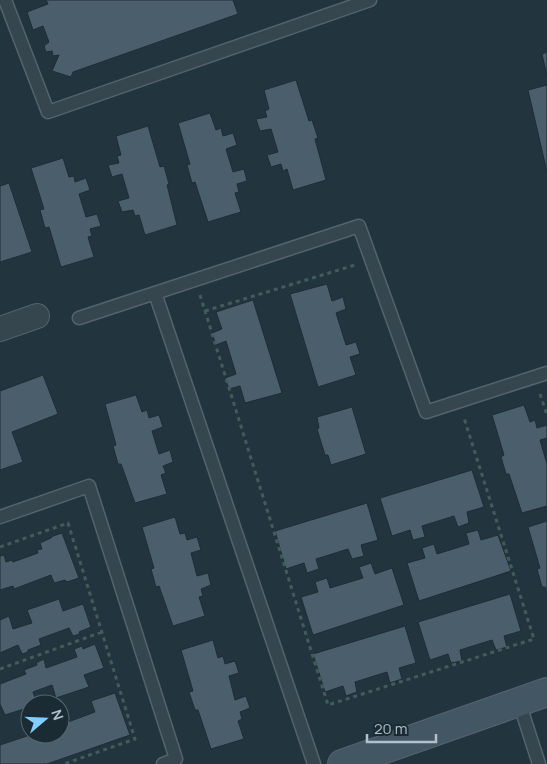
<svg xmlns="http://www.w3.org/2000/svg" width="547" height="764" font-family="Manrope,sans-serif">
  <rect width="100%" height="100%" fill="#22353f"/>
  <!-- building -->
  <path fill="#4a5f6b" stroke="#1d2d36" d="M46,0H233L238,14L73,72L71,77L52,71L59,55L53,56L52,51L46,52L44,46L49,42L43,26L33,30L27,12L48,4Z
    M547,52V76L542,54Z
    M296,80L309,121L312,120L318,138L315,139L326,180L293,190L287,169L283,171L281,164L271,167L267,155L278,152L271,129L260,131L256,119L267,117L265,111L269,109L264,90Z
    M547,85V172L528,90Z
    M210,113L216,130L221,128L223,136L233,133L237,145L226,149L233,172L244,169L247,181L237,184L239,192L235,193L241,212L208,222L195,182L192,183L187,165L190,164L178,123Z
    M148,126L160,167L164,166L169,184L167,185L177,225L145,235L139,215L135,216L133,210L122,212L118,201L129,198L122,174L112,177L108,165L119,163L117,156L121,155L116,136Z
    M63,158L69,177L74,176L75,182L86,178L90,190L79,194L86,217L97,214L101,226L90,229L92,236L88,237L94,257L61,267L49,227L45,228L40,210L44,209L31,168Z
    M9,183L32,252L0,262V186Z
    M327,284L332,301L343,297L346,309L336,313L346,345L356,342L360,354L350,357L356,375L318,387L290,294Z
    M253,300L282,393L245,403L240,386L229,389L225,378L236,374L226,341L216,345L212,333L222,329L216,312Z
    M43,375L58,414L12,432L23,462L0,470V391Z
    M136,395L142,412L147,410L149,418L159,415L163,427L152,431L159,454L170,450L173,462L163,466L166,473L161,475L167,494L135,503L121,464H118L113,446L116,445L105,404Z
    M524,405L530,422L535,420L537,428L547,425V438L540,440L547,464V506L522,513L509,474H506L501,457L504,455L492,415Z
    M352,407L366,454L331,465L328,455H325L317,429L319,428L317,417Z
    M472,470L484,507L467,512L469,523L458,527L454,516L422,526L425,537L413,540L410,530L392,536L380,498Z
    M367,503L378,540L361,545L364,556L352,559L348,549L316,559L319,569L307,573L304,563L286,569L275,531Z
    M175,517L180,534L185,533L187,540L197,537L201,550L191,553L197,576L208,573L211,585L201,589L203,596L199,597L205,616L173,626L159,586L156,587L151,569L154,568L142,527Z
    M547,521V594L545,587H542L537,569L540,568L528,527Z
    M478,530L481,540L498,535L511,571L419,601L407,563L425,558L422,548L434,544L437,554L469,544L466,533Z
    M62,533L79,578L67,582L65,580L54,583L51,575L14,589L13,586L0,590V556L4,555L6,562L12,560L13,562L38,553L37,550L42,549L40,543L51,538L53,536Z
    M371,563L375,574L392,568L404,605L313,635L301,597L318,592L315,582L327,578L330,588L363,578L359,567Z
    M510,594L521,631L504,636L507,647L496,650L492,640L460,650L462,661L451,663L448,654L430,660L418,622Z
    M59,599L63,611L83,604L91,627L79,632L80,634L73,636L69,628L39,639L41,645L28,650V652L22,654L18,645L0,653V620L9,616L13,629L32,623L27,610Z
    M405,626L416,663L399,668L402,679L390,683L387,672L355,682L357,692L346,696L343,686L325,692L313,654Z
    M213,640L218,658L223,656L225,664L235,661L239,673L229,676L235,700L246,696L250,708L240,712L242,719L238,721L244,739L211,749L198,710H195L189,692L193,691L181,650Z
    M95,644L104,668L84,675L89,687L56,698L52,685L33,692L37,704H30V707L5,715L0,704V684L26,674L24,670L37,665L36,663L44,659L46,668L77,657L74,649L82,646L83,649Z
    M115,693L130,735L47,764H0V745L33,734H60V725L95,712L91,701Z"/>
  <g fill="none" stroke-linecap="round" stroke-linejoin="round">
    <!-- lane casing -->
    <g stroke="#54636d" stroke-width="15">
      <path id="lane" d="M5,0L48,112L370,0
        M155,293L314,764
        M79,318L359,226L426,412L547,373
        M0,517L89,486L176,759L163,764
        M519,702L539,764"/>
    </g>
    <!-- street casing -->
    <g stroke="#54636d" stroke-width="26">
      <path id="street" d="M0,329L37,316"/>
    </g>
    <!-- secondary casing -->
    <g stroke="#54636d" stroke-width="30">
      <path id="secondary" d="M342,764L547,692"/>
    </g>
    <!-- path -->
    <path stroke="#425c5a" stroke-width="3" stroke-dasharray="4 4" stroke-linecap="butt" d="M200,295L328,705L534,639L464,418
      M205,311L355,265
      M540,394L547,415
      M0,547L68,523L135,739L64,764
      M0,669L102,632"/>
    <!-- lane -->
    <use href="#lane" stroke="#36464f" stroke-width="12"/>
    <!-- street -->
    <use href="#street" stroke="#36464f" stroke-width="24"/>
    <!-- secondary -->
    <use href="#secondary" stroke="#435663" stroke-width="28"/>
  </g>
  <!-- north arrow -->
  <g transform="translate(45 719) rotate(71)"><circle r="24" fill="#1b2b34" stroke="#576770"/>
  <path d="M0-4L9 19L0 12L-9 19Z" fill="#82cdff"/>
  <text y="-8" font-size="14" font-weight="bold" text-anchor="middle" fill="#b2c0ca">N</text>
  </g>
  <!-- scale -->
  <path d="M367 734v8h69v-8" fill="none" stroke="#b2c0ca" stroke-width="2.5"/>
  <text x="374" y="734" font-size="15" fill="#b2c0ca" stroke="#1b2b34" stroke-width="4" paint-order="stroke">20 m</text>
</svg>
